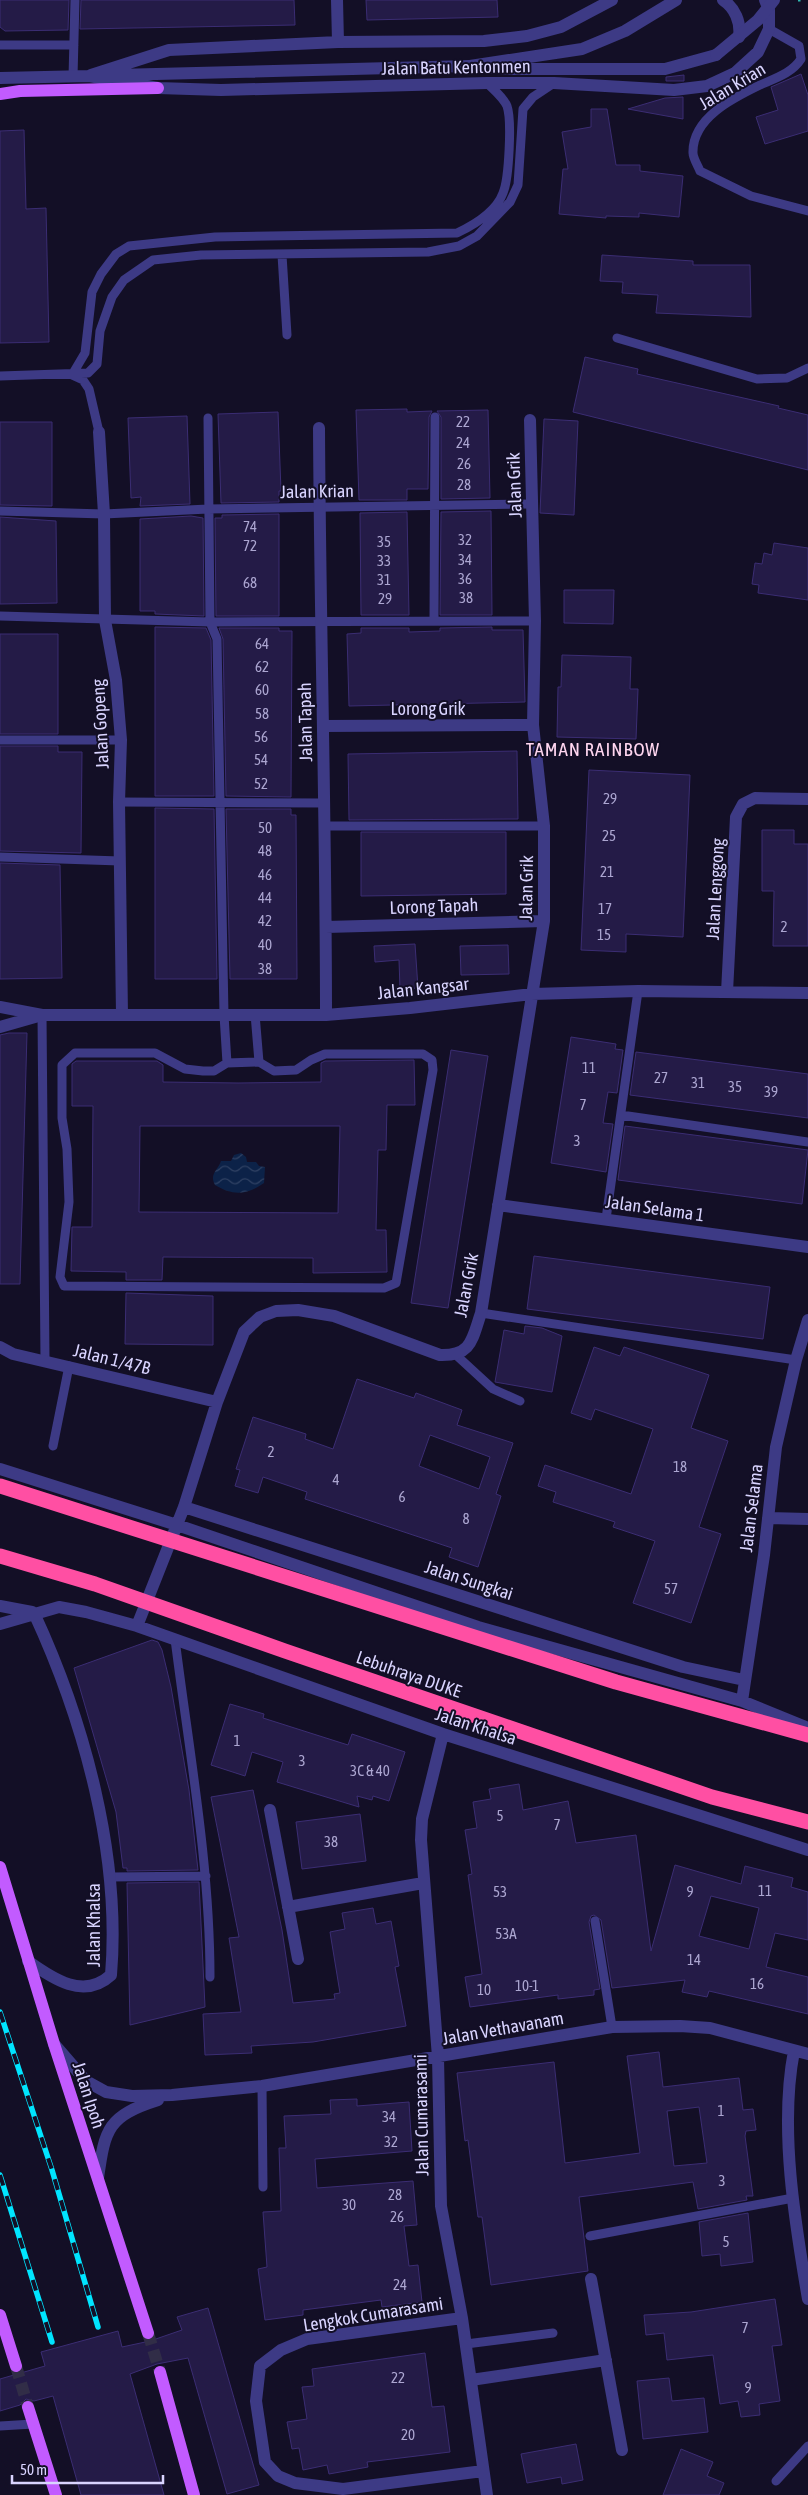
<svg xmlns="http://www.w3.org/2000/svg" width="808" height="2495" font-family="'Asap Condensed',sans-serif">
  <defs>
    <pattern id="water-waves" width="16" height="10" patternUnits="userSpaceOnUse" patternTransform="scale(1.25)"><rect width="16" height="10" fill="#0c2248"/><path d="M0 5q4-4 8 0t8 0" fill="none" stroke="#2f4163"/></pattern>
  </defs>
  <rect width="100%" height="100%" fill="#130f26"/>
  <!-- water -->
  <path fill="url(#water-waves)" d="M241,1153L246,1157L247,1162H256L259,1166L265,1167L264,1183C247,1195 233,1196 215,1185C209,1174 218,1170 221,1161H231L234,1155Z"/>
  <!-- building -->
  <path fill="#241b47" stroke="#3b2d73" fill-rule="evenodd" d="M0,0H69L68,30L5,31L0,27Z
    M81,0H294L295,25L80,29Z
    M366,0H497L498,17L367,20Z
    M801,74L808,95V131L765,144L756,117L778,110L771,87Z
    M684,75V81H666V77Z
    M683,97V119L628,109L665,98Z
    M591,109H607L616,165H640V171L683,176L679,217L639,213V217L606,216V218L559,214L563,169H568L562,132L591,127Z
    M24,130L26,209L46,208L49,342L0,343V131Z
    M602,255L693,261V265H750L751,317L656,313L658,295L622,293L623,282L600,281Z
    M585,357L638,369L637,374L779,406L778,408L808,415V470L573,412Z
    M407,409V412L432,411L429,417L428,489H407V500H359L356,410Z
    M488,410L490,498L441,499V417L437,411Z
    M278,412L281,491H279V502L221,503L218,414Z
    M187,416L190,504L140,506L141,497L131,498L128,418Z
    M544,419L578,421L574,515L540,513Z
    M0,422H52V506L0,505Z
    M491,511L492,615H440L441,512Z
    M407,512L409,615H361L360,513Z
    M279,514V616H216L215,518H222V515Z
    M191,516L203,518L204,616L155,614V611H140V519Z
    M0,517L56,521L57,603L0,604Z
    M774,543L808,548V600L758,593L759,585L752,584L755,563L762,564L764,553L772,555Z
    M564,590H614L613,624L564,623Z
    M155,627L206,628L211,640L214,796H155Z
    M492,627V630H523L525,702L349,706L347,634L361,633V628H409V632L440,631V628Z
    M219,628H279V631H292L291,797L226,796L223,639Z
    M0,634H58V734H0Z
    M562,655L631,657L630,689H638L636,739L557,737L558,687H561Z
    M0,746H58V752H82L81,853L0,851Z
    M517,751L518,819L349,820L348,754Z
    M589,770L690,775L683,937L626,934V952L581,950Z
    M155,808L214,809L217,979H155Z
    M226,809H291V815H296L297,979H230Z
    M762,830H794V844H808V946H773L774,891H762Z
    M361,832H506V894L361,896Z
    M0,863L60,865L62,978L0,979Z
    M415,944L418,988L400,989L399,960L375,962L374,946Z
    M508,945L509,974L461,975L460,946Z
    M9,1033H27L20,1284H0V1035Z
    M571,1037L616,1044L615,1049L623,1050L617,1093L608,1092L603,1123L613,1124L606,1172L551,1163Z
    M451,1050L488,1056L448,1308L411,1303Z
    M636,1052L808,1074V1118L630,1095Z
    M414,1060L415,1105H387L386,1150H378L376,1230H386L387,1272L313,1273V1258L163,1257L162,1280H126V1272L71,1271L72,1227H92L93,1106H72V1064L76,1061H157L163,1065V1082L238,1083L321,1082V1063L325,1061ZM140,1126H340L338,1213L139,1212Z
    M625,1126L808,1150L802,1204L618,1180Z
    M534,1256L770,1287L763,1339L527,1309Z
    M126,1293L213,1296V1345L125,1344Z
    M525,1326L542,1328L562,1336L552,1392L495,1382L504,1330L524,1334Z
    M594,1347L620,1356L624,1347L709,1375L691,1428L728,1441L699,1527L721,1534L691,1623L633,1603L655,1541L613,1527L615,1522L553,1502L556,1492L538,1486L545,1465L631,1494L653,1429L595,1409L591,1420L571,1413Z
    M357,1379L414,1398L416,1393L462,1410L457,1425L513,1443L496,1494L501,1496L478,1567L449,1557L452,1548L305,1499L307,1492L263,1477L258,1493L235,1486L240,1470L236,1469L253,1417L306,1434L305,1439L333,1449ZM430,1435L490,1457L479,1489L419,1466Z
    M152,1640L158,1642L162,1650L171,1687L189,1790L198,1870L127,1871V1868H123L116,1812L74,1668Z
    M230,1704L264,1714L263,1718L348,1745L352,1734L405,1752L389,1801L373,1796L372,1800L357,1796L359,1807L277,1782L283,1762L252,1752L245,1776L211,1765Z
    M519,1784L523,1810L568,1801L576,1843L636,1835L651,1951L675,1865L741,1884L745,1866L793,1878L791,1887L808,1892V1940L775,1933L766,1967L808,1977V2014L709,1991L707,1997L682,1992L685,1980L612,1988L601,1920L594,1915L591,1916L589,1922L600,1989L594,1990V1995L558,1999V1995L470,2007L465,1977L482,1974L468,1875L472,1874L465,1830L477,1828L473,1802L491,1799L489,1789ZM711,1896L759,1908L749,1949L699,1936Z
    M253,1790L282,1930L293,2003L335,1999L334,1994L340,1993L330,1932L345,1929L342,1913L373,1908L376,1924L391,1921L399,1966L395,1967L406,2026L313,2042L251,2046L252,2053L205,2055L203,2014L241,2012L229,1938L239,1937L211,1797Z
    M360,1814L366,1861L302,1869L296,1822Z
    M199,1882L205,2007L130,2025L127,1883Z
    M659,2052L663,2087L739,2078L743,2110L753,2109L756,2130L746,2131L745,2136L753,2196H746L747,2200L698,2209L693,2182L579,2197L588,2271L491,2285L482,2217H478L468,2140L465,2141L457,2073L554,2062L565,2163L640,2153L627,2056ZM699,2107L707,2163L674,2166L667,2111Z
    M357,2099V2106L409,2102L412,2151L315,2159L317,2188L413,2181L417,2225L404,2226L409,2266L418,2265L422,2302L382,2307L381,2300L303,2310V2315L265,2320L258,2269L267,2267L263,2212L281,2211L279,2148H286L284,2116L331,2114L330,2100Z
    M748,2213L753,2262L721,2266L720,2254L702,2256L699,2222Z
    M775,2299L782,2345L772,2346L780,2401L759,2404L760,2415L741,2417L738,2401L720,2404L713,2355L667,2360L664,2333L646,2335L644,2315L691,2312Z
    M208,2308L259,2485L227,2494L188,2358L157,2364L130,2374L164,2495H81L53,2396L34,2401L26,2399L20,2405L0,2411V2379L45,2366L41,2352L118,2331L122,2347L150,2341L182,2330L177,2317Z
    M425,2353L432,2407L444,2406L450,2452L367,2462L368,2467L329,2474L327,2465L303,2470L299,2448L292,2449L287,2422L307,2419L302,2387L314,2386L312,2369Z
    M669,2378L672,2401L704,2398L708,2432L643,2439L637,2381Z
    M576,2444L583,2480L562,2484L561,2477L527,2483L521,2454Z
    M681,2449L713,2462L707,2476L724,2483L719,2495H663Z"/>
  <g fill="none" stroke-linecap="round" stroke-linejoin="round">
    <!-- primary-tunnel -->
    <path stroke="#312d47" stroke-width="12" stroke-dasharray="12 6" stroke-linecap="butt" d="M148,2333L160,2372
      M16,2366L28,2407"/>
    <!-- path -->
    <path stroke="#2fb8b0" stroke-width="3" stroke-dasharray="2.5 4" stroke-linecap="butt" d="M798,0H802"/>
    <!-- lane -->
    <path stroke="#3d3a85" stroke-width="9" d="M769,29L799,46L801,59C792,73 776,78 760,85C733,98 692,118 693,153C693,158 698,166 700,171L751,196L808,211
      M0,45H74
      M73,77L75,0
      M282,255L287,335
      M617,338L757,379L787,378L808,368
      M0,376L88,373L97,364L100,331L112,297L124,280L153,260L201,255L428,252L459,246L477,236L510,202L518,185L523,109L533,97L554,83
      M208,418L210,622L217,639L224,1015L227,1063
      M99,432L89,389L83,380L72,375L85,353L92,292L101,274L116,254L129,246L215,237L457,233C474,225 496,212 503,193C509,179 512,120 507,106C503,97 494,90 487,83
      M0,511L104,514L208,509L531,504
      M0,616L210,622L535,621
      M434,620L435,417
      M0,740H121
      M119,802L325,803
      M325,826H544
      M0,857L120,861
      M255,1014L259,1062
      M42,1015L45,1360
      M75,1053H155L185,1069L203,1071H214L227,1063L259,1062L274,1071L296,1070L311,1060L325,1054H423L432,1060L433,1070L396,1283L384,1288L64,1286L60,1277L69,1202L67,1149L62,1118V1065Z
      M621,1115L808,1142
      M606,1219L638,991
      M481,1313L796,1360
      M456,1355L493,1389L520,1401
      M53,1446L69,1366
      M175,1639C189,1751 210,1864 210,1977
      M111,1877L206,1876
      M595,1921L612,2027
      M262,2086L263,2187
      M590,2236L793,2198
      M466,2344L553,2333
      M0,2426L33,2424
      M776,2481L808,2446"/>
    <!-- street -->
    <path stroke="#3d3a85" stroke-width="12" d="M337,0L338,42
      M723,0C735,8 741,22 739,37
      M91,75L169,50L338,42L484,41L527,36L561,27L612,0
      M116,75L470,66L514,69H665L716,55
      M0,78L89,76L158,88L221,90L487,83H554L674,90L707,86L735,73L758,52L769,29V10L765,0
      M319,428C320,624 326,819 326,1015
      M99,432L104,514L105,620L116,680L121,740L119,802L122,1015
      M323,726L533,725
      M326,927L544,921
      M727,992L736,817L743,804L755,798L808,799
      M0,1007L42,1015H326L410,1008L532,994L638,991L808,993
      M0,1027L42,1015
      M498,1205L808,1247
      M0,1347L13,1354L217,1402
      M0,1469L177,1525L478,1627L742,1701L808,1728
      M184,1507L683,1667L744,1680
      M768,1518L808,1519
      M0,1606L32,1612
      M0,1624L59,1607L86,1612L137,1626L443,1734L808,1850
      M137,1626L184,1507L217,1402L244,1332L260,1317L276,1311L298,1310L334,1316L440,1355C472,1356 472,1339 481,1313L544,921V826L533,725L535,621L530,420
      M742,1701L764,1555L776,1447L796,1360L808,1320
      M443,1734L422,1819L421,1840L438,2057L441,2206L462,2318L487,2495
      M270,1810L298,1959
      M288,1907L423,1883
      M28,1961C53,1979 84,2000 111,1975C121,1855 84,1721 34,1613
      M54,2044L86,2081L106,2092L132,2096L172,2095L262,2086L612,2027L680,2026L710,2028L808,2054
      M794,2051C779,2128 795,2223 808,2299
      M98,2178C105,2128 108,2116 158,2100
      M591,2279L622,2450
      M462,2318L307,2339L281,2350L260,2366L256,2401L265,2462L278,2476L295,2483L343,2489L483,2471
      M471,2380L606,2360"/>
    <!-- primary -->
    <path stroke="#c25bff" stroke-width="12" d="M0,94L20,91L158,88
      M0,1867L54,2044L148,2333
      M0,2315L16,2366
      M160,2372L194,2495
      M28,2407L56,2495"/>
    <!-- rail casing -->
    <g stroke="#00e5ff" stroke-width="5.5">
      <path id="rail" d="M0,2012L52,2170L98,2327
        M0,2175L52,2342"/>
    </g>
    <!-- rail -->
    <use href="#rail" stroke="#130f26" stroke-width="4" stroke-dasharray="11" stroke-linecap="butt"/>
    <!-- street-bridge -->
    <path stroke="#3d3a85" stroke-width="12" d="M716,55L758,20L774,0
      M470,66L582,49L625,31L676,0"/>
    <!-- highway-bridge -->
    <path stroke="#ff4fa3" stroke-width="15" d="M0,1486L616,1682L808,1735
      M0,1556L95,1584L285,1651L712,1797L808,1822"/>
  </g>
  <g text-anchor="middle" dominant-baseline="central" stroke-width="4" stroke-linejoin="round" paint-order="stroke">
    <!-- number labels -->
    <g font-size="15" fill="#aca6d1">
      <text x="463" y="421">22</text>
      <text x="463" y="442">24</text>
      <text x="464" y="463">26</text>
      <text x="464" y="484">28</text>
      <text x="250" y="526">74</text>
      <text x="465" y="539">32</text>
      <text x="384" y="541">35</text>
      <text x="250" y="545">72</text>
      <text x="465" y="559">34</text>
      <text x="384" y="560">33</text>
      <text x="465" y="578">36</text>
      <text x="384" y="579">31</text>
      <text x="250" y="582">68</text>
      <text x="466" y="597">38</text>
      <text x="385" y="598">29</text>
      <text x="262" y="643">64</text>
      <text x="262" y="666">62</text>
      <text x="262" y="689">60</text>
      <text x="262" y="713">58</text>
      <text x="261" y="736">56</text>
      <text x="261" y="759">54</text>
      <text x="261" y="783">52</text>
      <text x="610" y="798">29</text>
      <text x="265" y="827">50</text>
      <text x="609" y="835">25</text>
      <text x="265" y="850">48</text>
      <text x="607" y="871">21</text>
      <text x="265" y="874">46</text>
      <text x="265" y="897">44</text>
      <text x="605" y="908">17</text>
      <text x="265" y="920">42</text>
      <text x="784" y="926">2</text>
      <text x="604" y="934">15</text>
      <text x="265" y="944">40</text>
      <text x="265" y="968">38</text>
      <text x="589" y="1067">11</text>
      <text x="661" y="1077">27</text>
      <text x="698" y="1082">31</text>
      <text x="735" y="1086">35</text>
      <text x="771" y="1091">39</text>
      <text x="583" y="1104">7</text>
      <text x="577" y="1140">3</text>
      <text x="271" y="1451">2</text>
      <text x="680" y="1466">18</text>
      <text x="336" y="1479">4</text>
      <text x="402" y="1496">6</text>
      <text x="466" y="1518">8</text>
      <text x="671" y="1588">57</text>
      <text x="237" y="1740">1</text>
      <text x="302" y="1760">3</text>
      <text x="370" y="1770">3C &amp; 40</text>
      <text x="500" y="1815">5</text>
      <text x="557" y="1824">7</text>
      <text x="331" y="1841">38</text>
      <text x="765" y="1890">11</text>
      <text x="500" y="1891">53</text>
      <text x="690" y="1891">9</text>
      <text x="506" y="1933">53A</text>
      <text x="694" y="1959">14</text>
      <text x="757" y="1983">16</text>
      <text x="527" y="1985">10-1</text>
      <text x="484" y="1989">10</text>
      <text x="721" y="2110">1</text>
      <text x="389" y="2116">34</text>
      <text x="391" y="2141">32</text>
      <text x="722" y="2180">3</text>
      <text x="395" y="2194">28</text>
      <text x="349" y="2204">30</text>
      <text x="397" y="2216">26</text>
      <text x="726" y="2241">5</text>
      <text x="400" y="2284">24</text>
      <text x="745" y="2327">7</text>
      <text x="398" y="2377">22</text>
      <text x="748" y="2387">9</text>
      <text x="408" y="2434">20</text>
    </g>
    <!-- street labels -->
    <g font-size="18" fill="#d9d4ff" stroke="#130f26">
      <text transform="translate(456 67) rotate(-1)">Jalan Batu Kentonmen</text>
      <text transform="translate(732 86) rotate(-31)">Jalan Krian</text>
      <text transform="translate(514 485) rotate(-92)">Jalan Grik</text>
      <text transform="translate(317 491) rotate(-1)">Jalan Krian</text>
      <text x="428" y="708">Lorong Grik</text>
      <text transform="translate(305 722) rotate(-91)">Jalan Tapah</text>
      <text transform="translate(100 724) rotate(-93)">Jalan Gopeng</text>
      <text transform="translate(526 888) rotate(-89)">Jalan Grik</text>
      <text transform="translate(715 889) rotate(-87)">Jalan Lenggong</text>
      <text transform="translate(434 906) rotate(-2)">Lorong Tapah</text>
      <text transform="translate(423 988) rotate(-6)">Jalan Kangsar</text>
      <text transform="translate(655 1208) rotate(8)">Jalan Selama 1</text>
      <text transform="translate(466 1285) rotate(-79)">Jalan Grik</text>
      <text transform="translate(112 1359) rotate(14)">Jalan 1/47B</text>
      <text transform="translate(751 1508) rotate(-83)">Jalan Selama</text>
      <text transform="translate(469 1580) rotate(18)">Jalan Sungkai</text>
      <text transform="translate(409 1674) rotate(19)">Lebuhraya DUKE</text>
      <text transform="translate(476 1726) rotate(18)">Jalan Khalsa</text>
      <text transform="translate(93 1925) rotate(-90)">Jalan Khalsa</text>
      <text transform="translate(503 2028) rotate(-10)">Jalan Vethavanam</text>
      <text transform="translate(89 2095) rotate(72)">Jalan Ipoh</text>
      <text transform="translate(421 2115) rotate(-91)">Jalan Cumarasami</text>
      <text transform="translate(373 2314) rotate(-9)">Lengkok Cumarasami</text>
    </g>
    <!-- neighbourhood labels -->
    <g font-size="19" letter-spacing="1" fill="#ffd6f0" stroke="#130f26">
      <text x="593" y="749">TAMAN RAINBOW</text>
    </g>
  </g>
  <!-- scale -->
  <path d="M12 2475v8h151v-8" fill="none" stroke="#d9d4ff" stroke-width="2.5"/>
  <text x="20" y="2475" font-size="15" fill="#d9d4ff" stroke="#130f26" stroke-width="4" paint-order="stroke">50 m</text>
</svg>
